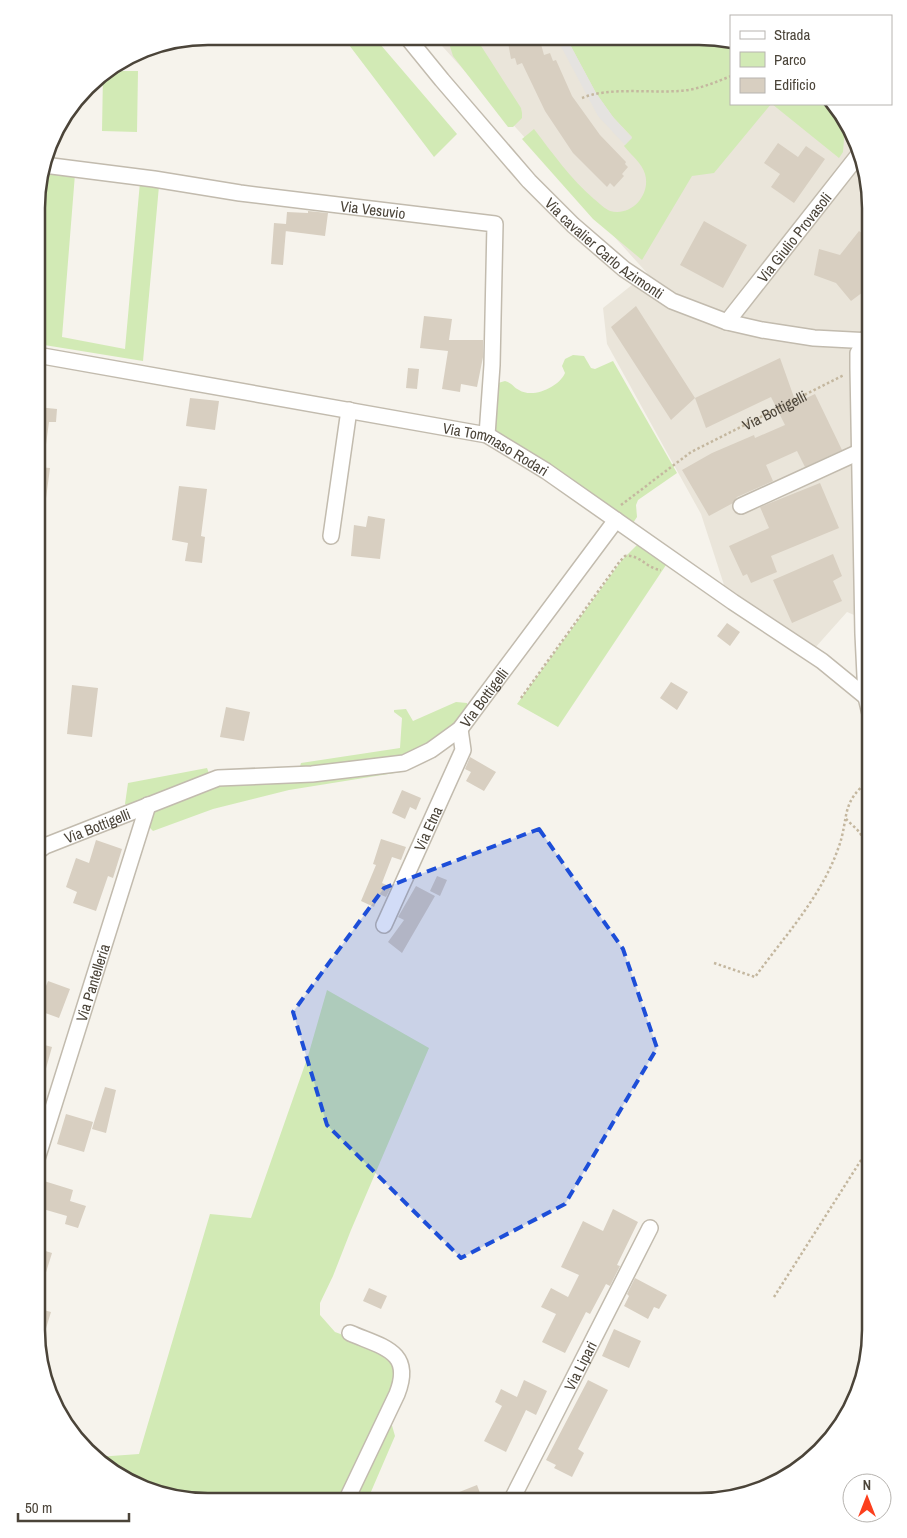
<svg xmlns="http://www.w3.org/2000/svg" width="907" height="1538" font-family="'Archivo Narrow',sans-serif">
  <rect width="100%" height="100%" fill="#f6f3ec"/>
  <!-- residential -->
  <path fill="#eae5da" d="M434,37L721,38L731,42V104H828L858,143L871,208V622L847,612L814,649L725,588L701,514L607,344L603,308L647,273Z"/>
  <!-- green -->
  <path fill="#d2eab5" d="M343,37H374L457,134L434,157Z
    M447,37H461L463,43L476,38L521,108L522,113V118L513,127H508L453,56Z
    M566,37L721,38L731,42V104H771L714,173L692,176L642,260L593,219L522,139L534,129C553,154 571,179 594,199C599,203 605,209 610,211C632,217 651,194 645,174C642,163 631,155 624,146L632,137L613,117L596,93Z
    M109,71H138L137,132L102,131L103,74Z
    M772,104H828L845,126L843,152L839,158Z
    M42,172L75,174L62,337L125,349L140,182L159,186L143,361L38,344V186Z
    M573,355L584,356L591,368L595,369L613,361L677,473L638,500L636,505L637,517L633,523L494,429L498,383L505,381C514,384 513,387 519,390C533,399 559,387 565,373L562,366L565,359Z
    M640,542L668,562L558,727L517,704L622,560Z
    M456,702L467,703V711L463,721L428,747L402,759L299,770L301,763L400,748L402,718L394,712V710L406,709L413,721Z
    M404,763L401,772L289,790L213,809L153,831L145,823L150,806L219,780Z
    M207,768L211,779L132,810L125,804L128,783Z
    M327,990L429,1048L351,1230L333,1276L320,1303V1315L335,1332L378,1348L393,1358L400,1374L387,1408L395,1436L367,1501L186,1500L103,1466L97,1457L139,1454L210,1214L251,1218L308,1056Z"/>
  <!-- parking -->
  <path fill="#e5e3e0" d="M556,37H566L596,93L613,117L632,138L625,145L598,116Z"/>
  <!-- building -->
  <path fill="#d8cfc1" d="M507,37H539L544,55L550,53L553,61L556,60L572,96L600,135L626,162L625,164L628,167L622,174L624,176L614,187L610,183L607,187L573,153L545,111L522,63L517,65L515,58L511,59Z
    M778,143L798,157L806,146L825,159L794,203L771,187L780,174L764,163Z
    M308,211L328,213L325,236L285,231L286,229L283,265L271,264L274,223L286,224L287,212L308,213Z
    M704,221L747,245L723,288L680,265Z
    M859,231L871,240V257L862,268L871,286L851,301L836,283L814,275L819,249L840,255Z
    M636,306L695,398L671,420L611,327Z
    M424,316L452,319L449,340H483V357L477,387L461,384L460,392L442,389L448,351L420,348Z
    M780,358L796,403L815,394L842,450L805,467L797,451L766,465L773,481L737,497L733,503L709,516L682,470L712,453L754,435L755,438L785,425L771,397L706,428L695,398Z
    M408,368L419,369L417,389L406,388Z
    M190,398L219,401L215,430L186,426Z
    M37,407L57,409L56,422H49L45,452H37Z
    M37,467L50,468L45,506H37Z
    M820,483L839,528L771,556L777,572L751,583L747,574L743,576L729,546L769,528L760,507Z
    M179,486L207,489L201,536L205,537L202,563L185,561L188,543L172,540Z
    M368,516L385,519L380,559L351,556L354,525L366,527Z
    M833,554L842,576L833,581L842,601L792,623L773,580Z
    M727,623L740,632L730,646L717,636Z
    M671,682L688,692L677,710L660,698Z
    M72,685L98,688L92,737L67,734Z
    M226,707L250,712L244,741L220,737Z
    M470,757L496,772L484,791L466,781L471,772L465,769Z
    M402,790L421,798L416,810L410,807L405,819L392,813Z
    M381,839L406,847L401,860L392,857L382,883L391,887L386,897L379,894L374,907L361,901L376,865L373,864Z
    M96,840L122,849L113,878L108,876L96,911L73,903L77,892L66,887L76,858L89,863Z
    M437,876L447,880L440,896L430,891Z
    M416,886L435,896L402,953L388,942L404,920L398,917Z
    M48,981L70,989L59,1018L37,1010V988L44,991Z
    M37,1043L52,1047L40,1090H37Z
    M105,1087L116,1090L106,1133L92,1129Z
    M66,1114L93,1122L84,1152L57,1144Z
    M44,1181L73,1190L70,1201L86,1206L78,1228L65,1224L67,1216L36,1207Z
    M613,1209L638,1222L617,1265L620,1266L610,1286L606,1284L590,1314L586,1312L565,1353L542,1342L556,1314L541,1307L551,1288L568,1297L579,1275L561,1267L583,1221L603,1231Z
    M36,1248L52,1253L39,1295L36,1294Z
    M635,1278L667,1295L659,1309L654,1307L648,1319L624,1306L629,1296L627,1294Z
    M369,1288L387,1296L381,1309L363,1301Z
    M40,1309L51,1312L40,1348L36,1322Z
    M614,1329L641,1341L629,1368L602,1356Z
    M524,1380L547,1391L536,1415L526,1410L506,1452L484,1441L502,1406L495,1402L501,1389L517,1397Z
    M588,1380L608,1390L578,1449L584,1453L572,1477L554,1468L556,1465L546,1460Z
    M477,1485L483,1501H439V1500Z"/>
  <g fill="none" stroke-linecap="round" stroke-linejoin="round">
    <!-- minor casing -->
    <g stroke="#c2bbae" stroke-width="18">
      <g id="minor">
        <path id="s2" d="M407,37L442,80L529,181L573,225L624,269L672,301L727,322L762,330L814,338L871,341"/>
        <path id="s3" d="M44,165L154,179L240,193L495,224L492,365L487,435"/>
        <path id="s4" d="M727,322L860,153"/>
        <path d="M868,336L858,353V368L863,634L866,697L871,718"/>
        <path id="s5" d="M37,355L487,435L546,471L733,602L822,661L866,697"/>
        <path d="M741,506L859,452"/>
        <path d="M331,536L349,410"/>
        <path id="s6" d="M37,852L45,846L218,778L312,774L404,763L431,750L460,729L616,520"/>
        <path id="s7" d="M384,925L463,750L460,729"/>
        <path id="s8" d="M36,1162L148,805"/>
        <path d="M346,1501L397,1394C414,1351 382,1347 350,1333"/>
        <path id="s9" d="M511,1501L650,1228"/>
      </g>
    </g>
    <!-- path -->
    <g stroke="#c4b79f" stroke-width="2.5" stroke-dasharray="2.5 2.5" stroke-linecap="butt">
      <path d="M582,98C608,87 649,93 679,91C697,90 714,83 731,76"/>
      <path id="s1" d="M621,505L691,452L844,375"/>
      <path d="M521,698L620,561L625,556C640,554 647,569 661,570"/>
      <path d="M846,819C850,823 856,828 860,833C871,851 867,878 867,897"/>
      <path d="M714,963L755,977C784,937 821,897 838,849C850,817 839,803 871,779"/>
      <path d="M774,1297L870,1146"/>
    </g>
    <!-- minor -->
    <use href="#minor" stroke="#fff" stroke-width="15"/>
  </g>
  <!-- marked area -->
  <path fill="#1d4ed8" fill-opacity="0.2" stroke="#1d4ed8" stroke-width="4" stroke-dasharray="10 6" stroke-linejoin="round" d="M539,829L623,949L657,1048L565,1204L461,1258L327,1125L293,1012L384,888Z"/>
  <g text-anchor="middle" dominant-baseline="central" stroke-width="4.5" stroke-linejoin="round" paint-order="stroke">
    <!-- street labels -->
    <g font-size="15" fill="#4b4439" stroke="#fff">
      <text stroke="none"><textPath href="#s3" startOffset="332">Via Vesuvio</textPath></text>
      <text stroke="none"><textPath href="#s4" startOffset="108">Via Giulio Provasoli</textPath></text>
      <text stroke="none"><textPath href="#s2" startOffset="290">Via cavalier Carlo Azimonti</textPath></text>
      <text stroke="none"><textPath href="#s1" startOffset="181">Via Bottigelli</textPath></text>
      <text stroke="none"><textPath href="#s5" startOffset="470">Via Tommaso Rodari</textPath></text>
      <text stroke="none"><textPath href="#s6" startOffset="488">Via Bottigelli</textPath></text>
      <text stroke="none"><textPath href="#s6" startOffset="66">Via Bottigelli</textPath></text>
      <text stroke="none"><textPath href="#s7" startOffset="106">Via Etna</textPath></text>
      <text stroke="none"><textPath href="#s8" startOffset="188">Via Pantelleria</textPath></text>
      <text stroke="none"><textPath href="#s9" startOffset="152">Via Lipari</textPath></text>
    </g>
  </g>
  <!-- crop -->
  <path d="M0 0H907V1538H0ZM208 45H699A163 163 0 0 1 862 208V1330A163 163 0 0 1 699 1493H208A163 163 0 0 1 45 1330V208A163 163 0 0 1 208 45Z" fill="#fff" fill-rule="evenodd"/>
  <path fill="none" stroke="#4b4439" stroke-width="2.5" d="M208 45H699A163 163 0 0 1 862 208V1330A163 163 0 0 1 699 1493H208A163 163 0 0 1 45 1330V208A163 163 0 0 1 208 45Z"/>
  <!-- legend -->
  <rect x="730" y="15" width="162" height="90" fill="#ffffff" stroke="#b7b4b0"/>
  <rect x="740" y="31" width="25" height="8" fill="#ffffff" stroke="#b7b4b0"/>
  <text x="774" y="40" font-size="15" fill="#4b4439">Strada</text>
  <rect x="740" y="52" width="25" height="15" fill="#d2eab5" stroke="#b7b4b0"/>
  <text x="774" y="65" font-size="15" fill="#4b4439">Parco</text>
  <rect x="740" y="78" width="25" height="15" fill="#d8cfc1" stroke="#b7b4b0"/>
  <text x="774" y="90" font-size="15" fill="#4b4439">Edificio</text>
  <!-- north arrow -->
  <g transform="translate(867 1498)"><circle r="24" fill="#ffffff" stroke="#b7b4b0"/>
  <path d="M0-4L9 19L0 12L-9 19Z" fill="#fc3f1d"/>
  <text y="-8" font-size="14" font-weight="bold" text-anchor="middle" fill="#4b4439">N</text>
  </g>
  <!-- scale -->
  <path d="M18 1513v8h111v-8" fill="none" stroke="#4b4439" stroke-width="2.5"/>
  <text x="25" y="1513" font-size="15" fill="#4b4439" stroke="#ffffff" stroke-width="4" paint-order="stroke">50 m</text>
</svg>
